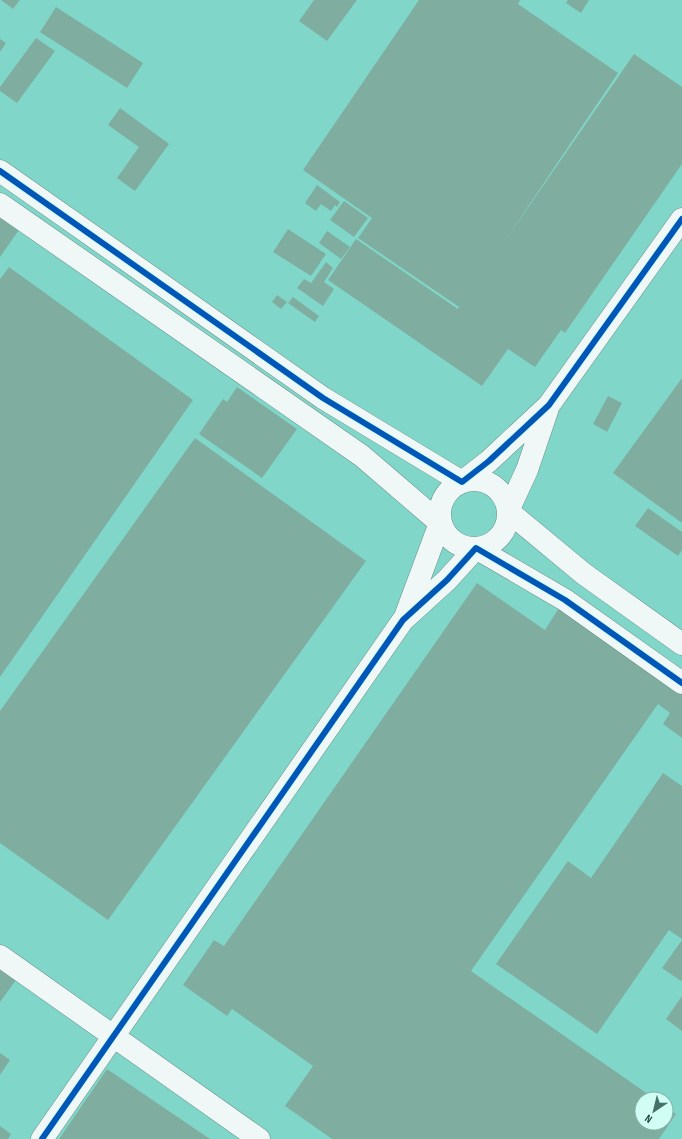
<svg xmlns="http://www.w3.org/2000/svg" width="682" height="1139" font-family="'Sofia Sans Condensed',sans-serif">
  <rect width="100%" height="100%" fill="#9ad1c7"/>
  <!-- built -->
  <path fill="#80d7c9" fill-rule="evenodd" d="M0,0H682V1139H0ZM642,1099H666V1123H642Z"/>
  <!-- building -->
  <path fill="#7faea0" d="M1,0H20L13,9Z
    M314,0H357L327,41L299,21Z
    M419,0H520L518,4L618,73L498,251L634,54L682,87V164L565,333L561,330L535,367L508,349L482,386L328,280L356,239L458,309L459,307L358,238L372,218L303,170Z
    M568,0H589L581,13L566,3Z
    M56,7L143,63L127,88L40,32Z
    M36,38L55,51L17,103L0,91V87Z
    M0,39L6,43L0,52Z
    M120,108L169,144L135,191L117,178L139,147L108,125Z
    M317,185L340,202L337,207L335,205L331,211L321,204L316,211L305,203Z
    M344,201L368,218L354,237L330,220Z
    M0,212L21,227L0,257Z
    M288,229L326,254L311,276L273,252Z
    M327,231L350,247L341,259L319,243Z
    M326,262L333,268L324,282L334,289L323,306L297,288L304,279L311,283Z
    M9,267L193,400L0,677V279Z
    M277,295L287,302L281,309L272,302Z
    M293,297L319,316L315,322L288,303Z
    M682,378V523L613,473Z
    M237,387L297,429L262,478L199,434L223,399L227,402Z
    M608,396L622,403L607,432L593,424Z
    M195,438L366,561L108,920L0,843V711Z
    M648,508L682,532V550L678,556L635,526Z
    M477,583L545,630L559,608L682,694V738L663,724L670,713L658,704L471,971L655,1099H642V1123H666V1107L676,1114L659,1139H332L285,1106L313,1066L232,1009L227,1016L183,985L214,940L224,946Z
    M663,773L682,786V939L669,930L597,1034L496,964L568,861L591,878Z
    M682,940V980L681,981L662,968Z
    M0,969L16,980L0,1002Z
    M682,996V1031L666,1019Z
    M0,1053L10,1060L0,1075Z
    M107,1069L210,1139H59Z
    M0,1126L11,1134L8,1139H0Z"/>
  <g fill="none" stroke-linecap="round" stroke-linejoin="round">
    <!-- minor casing -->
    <g stroke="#6a918a" stroke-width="23">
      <path id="minor" d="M0,171L323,398L462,482L489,461L549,405L682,219
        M0,204L362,456L440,523L405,617
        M548,408L527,470L508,511L584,574L682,644
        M440 514a34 34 0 1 1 68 0a34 34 0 1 1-68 0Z
        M0,956L259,1139
        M42,1139L403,620L447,580L476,548L565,600L682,683"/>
    </g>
    <!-- minor -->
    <use href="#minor" stroke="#f0f8f7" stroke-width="22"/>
    <!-- cycleway casing -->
    <g stroke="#d0fef5" stroke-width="8">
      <path id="cycleway" d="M0,171L323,398L462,482L489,461L549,405L682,219
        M42,1139L403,620L447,580L476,548L565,600L682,683"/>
    </g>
    <!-- cycleway -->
    <use href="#cycleway" stroke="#0057b8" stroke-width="6"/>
  </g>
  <!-- north arrow -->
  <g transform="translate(654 1111) rotate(215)"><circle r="19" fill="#d0fef5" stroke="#85b2a9"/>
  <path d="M0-3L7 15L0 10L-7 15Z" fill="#43726a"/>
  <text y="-6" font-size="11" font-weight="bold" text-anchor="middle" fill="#143f38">N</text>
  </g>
</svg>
